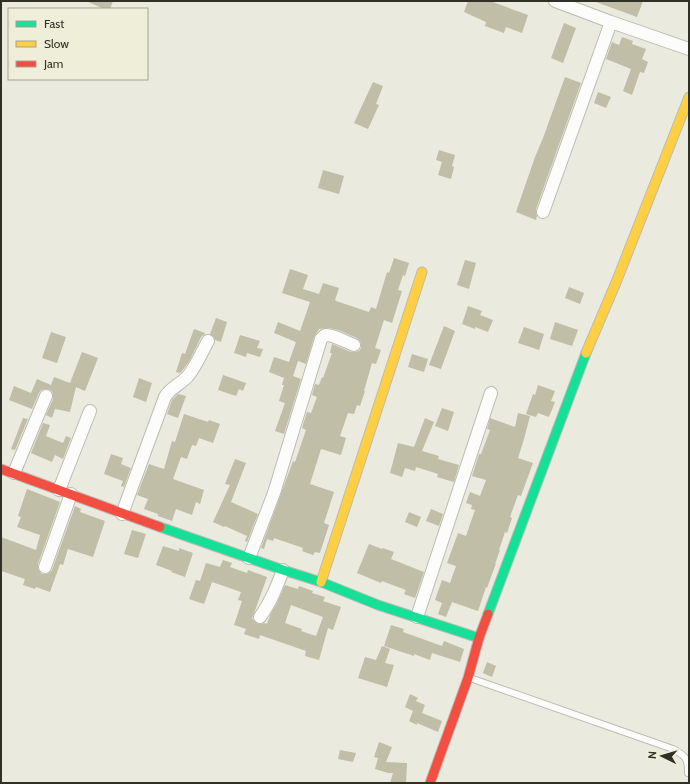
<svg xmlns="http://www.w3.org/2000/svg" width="690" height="784" font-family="Cabin,sans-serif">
  <rect width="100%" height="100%" fill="#eaeade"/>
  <!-- building -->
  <path fill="#c0bea6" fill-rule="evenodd" d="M86,1H113L110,9H104Z
    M468,1H490L528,15L522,33L506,27L504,33L485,26L486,22L464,12Z
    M596,1H643L637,17L596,2Z
    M564,23L576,28L563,63L551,58Z
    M622,37L633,41L632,44L646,49L642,59L648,62L644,73L640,72L632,95L623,91L631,69L606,59L612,42L619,45Z
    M565,77L581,83L536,209V213L537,216L536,220L516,212L535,157L543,138Z
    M373,82L383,86L376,104L379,105L368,129L354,123Z
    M598,92L611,97L606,108L594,103Z
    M439,150L455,155L452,166L454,167L451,179L438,175L442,162L436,160Z
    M323,170L344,176L339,194L318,188Z
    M394,258L409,263L405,276L403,275L398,290L402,291L392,323L384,320L375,348L381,350L376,364L372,363L364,391H365L360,406L357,405L354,414L348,413L340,436L346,438L341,455L321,449L310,484L334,492L324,523L329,525L320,553L315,552L313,555L302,551L303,548L274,538L273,541L267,539L264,549L261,548L293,461L295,462L306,430L302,428L307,412L311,413L317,397L312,395L315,384L319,385L322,377L323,378L332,353H330L332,344L351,352H355L359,351L361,348V344L360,341L357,338L338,330L329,328L319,329L314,337L306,364L298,361L293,376L301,379L284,434L275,431L285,403L279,401L284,385H282L284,378L269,372L274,357L289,362L296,342L274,333L278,322L300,331L310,302L282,293L290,269L308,275L303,289L319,294L323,283L339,288L335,300L336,301L369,312L371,307L376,309L387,272L389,273Z
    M465,260L476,263L469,289L457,285Z
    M569,287L584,293L580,304L565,298Z
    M468,306L482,311L480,315L493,320L488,332L475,327V329L462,324Z
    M216,318L227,322L221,342L215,340L214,337L210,334Z
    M555,322L578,330L572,346L550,339Z
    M444,326L455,331L441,369L429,365Z
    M524,327L544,334L539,350L518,343Z
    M194,329L205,333V334L201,337L190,360L182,371L180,373L176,372L182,353L185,354Z
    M51,332L66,337L57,363L42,358Z
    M240,335L260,341L257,348L263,349L260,357L247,353L246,357L234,353Z
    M82,352L98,358L85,391L76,387L70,412L55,409L52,418L46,415L53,399V395L52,391L48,389H45L41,390L39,393L32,409L9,400L14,386L31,393L37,379L51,385L54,377L70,383Z
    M412,354L428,359L424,372L408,367Z
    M223,375L246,383L243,391L239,389L236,396L218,390Z
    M139,378L152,383L146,402L133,397Z
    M538,385L555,391L551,401L555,402L549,417L538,413L536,417L526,414L533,394L535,395Z
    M178,394L186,396L178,418L167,414L172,400Z
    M442,408L454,412L448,431L435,426Z
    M518,413L530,416L524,439L518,458L533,463L521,496L518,495L510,517L512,518L507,533L505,532L499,550H500L495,564H496L495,566L487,588L486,587L478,611L452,602L446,617L438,614L442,603L435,600L442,580L450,583L456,566L447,563L458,533L466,536L475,510L471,509L472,505L466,503L470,492L480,496L486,480L472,476L479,454H481L490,430L487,429L490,418L515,427Z
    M184,414L208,422L209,420L220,424L213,443L199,438L196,446L192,445L187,459L181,457L173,479L204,490L200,504L196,502L192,515L176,509L172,521L158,516V514L144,509L148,499L137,495L149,464L164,469L172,441L175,442Z
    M23,418L28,419L15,450L11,449Z
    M425,418L434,422L422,451L439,456L438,459L459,465L454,482L437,477L438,474L416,467L415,471L405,468L402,477L390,473L398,443L414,447Z
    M43,423L50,425L46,436L63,443L66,436L71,438L63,459L55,455L52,462L31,453Z
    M111,454L123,458L121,464L131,468L124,487L121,486L123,481L104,474Z
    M235,459L246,463L231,502L258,514L247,542L245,541L247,536L225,526L224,527L213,522L230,485L225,484Z
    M27,489L60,502L38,564V569L40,572L42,574H47L50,572L52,570L75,506L81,509L80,512L105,521L93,557L68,549L63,565L60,564L50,592L36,587L35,589L23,585L25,579L1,571V537L36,550L40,535L17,527L21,517L18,516Z
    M431,509L443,514L439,526L426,521Z
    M409,512L421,517L417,527L405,522Z
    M132,530L146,534L138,558L124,554Z
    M369,544L382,549L383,548L394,552L391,559L424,572L415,598L404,594L406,590L382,581L381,583L357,573Z
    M163,546L179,551V548L193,553L185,577L171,572L172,571L156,565Z
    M223,560L232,563L230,567L247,573L248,570L267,577L253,616L252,618L256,623L260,624L265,623L267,624L270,615L277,603L285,585L298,589L299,586L313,591L312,593L325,597L323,601L341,607L333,630L328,628L319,660L305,656L306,651L260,635L259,639L244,634L246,629L234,625L242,601L238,600L241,592L212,582L204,604L189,599L196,580L200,581L206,563L220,567ZM291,605L323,617L316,636L301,631L302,629L285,623Z
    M391,625L404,629L403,632L442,646L444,641L464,649L460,662L432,653L430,660L414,654V656L384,646Z
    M382,646L390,649L385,663L394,665L387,687L358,678L365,657L376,660Z
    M487,662L496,666L492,677L483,673Z
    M410,694L418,698L416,701L425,705L422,713L442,721L438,732L417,723V725L409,721L413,711L405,707Z
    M379,742L392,747L386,762L407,763L406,783H390L393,773H388L375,769L378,758L374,757Z
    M340,750L356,753L353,762L338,759Z"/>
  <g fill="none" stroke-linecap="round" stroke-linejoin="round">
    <!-- lane casing -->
    <g stroke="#bcbcb3" stroke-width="8">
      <path id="lane" d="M470,678L673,749C686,756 688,758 688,773"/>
    </g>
    <!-- street casing -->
    <g stroke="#bcbcb3" stroke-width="14">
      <path id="street" d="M555,1L611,22L689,49
        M543,212L611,22
        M14,473L46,396
        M59,490L90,411
        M122,514L165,397C170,388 181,384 188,376C196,366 202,352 208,341
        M249,558L274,493L321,339C323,337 323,336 326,335C332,334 348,343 354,345
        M45,567L71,494
        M260,617C271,602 277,586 283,570
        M417,617L491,393"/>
    </g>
    <!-- fast casing -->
    <g stroke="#bcbcb3" stroke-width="11">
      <path id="fast" d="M160,527L283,570L321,582L378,605L479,638
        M488,614L586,353"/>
    </g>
    <!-- slow casing -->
    <g stroke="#bcbcb3" stroke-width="11">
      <path id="slow" d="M586,353L617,280L689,97
        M321,582L422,272"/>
    </g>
    <!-- jam casing -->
    <g stroke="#bcbcb3" stroke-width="11">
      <path id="jam" d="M1,469L160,527
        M430,783L468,678L479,638L488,614"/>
    </g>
    <!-- lane -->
    <use href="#lane" stroke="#fcfcfa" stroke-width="6"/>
    <!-- street -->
    <use href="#street" stroke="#fcfcfa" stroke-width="12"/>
    <!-- fast -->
    <use href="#fast" stroke="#16e098" stroke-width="9"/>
    <!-- slow -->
    <use href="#slow" stroke="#ffcf43" stroke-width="9"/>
    <!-- jam -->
    <use href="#jam" stroke="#f24e42" stroke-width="9"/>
  </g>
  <!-- border -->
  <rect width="690" height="784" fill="none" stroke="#303027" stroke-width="4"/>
  <!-- legend -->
  <rect x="8" y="8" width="140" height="72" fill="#efefd9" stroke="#a3a392"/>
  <rect x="16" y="21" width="20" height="6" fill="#16e098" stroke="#a3a392"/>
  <text x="44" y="28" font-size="12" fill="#303027">Fast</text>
  <rect x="16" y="41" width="20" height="6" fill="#ffcf43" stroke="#a3a392"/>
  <text x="44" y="48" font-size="12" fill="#303027">Slow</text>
  <rect x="16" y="61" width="20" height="6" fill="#f24e42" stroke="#a3a392"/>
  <text x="44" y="68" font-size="12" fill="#303027">Jam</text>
  <!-- north arrow -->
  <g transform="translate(662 756) rotate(275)" stroke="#efefd9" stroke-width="3" paint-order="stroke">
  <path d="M0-3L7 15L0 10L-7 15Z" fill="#303027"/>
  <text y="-6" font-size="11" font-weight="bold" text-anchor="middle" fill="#303027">N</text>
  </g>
</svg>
